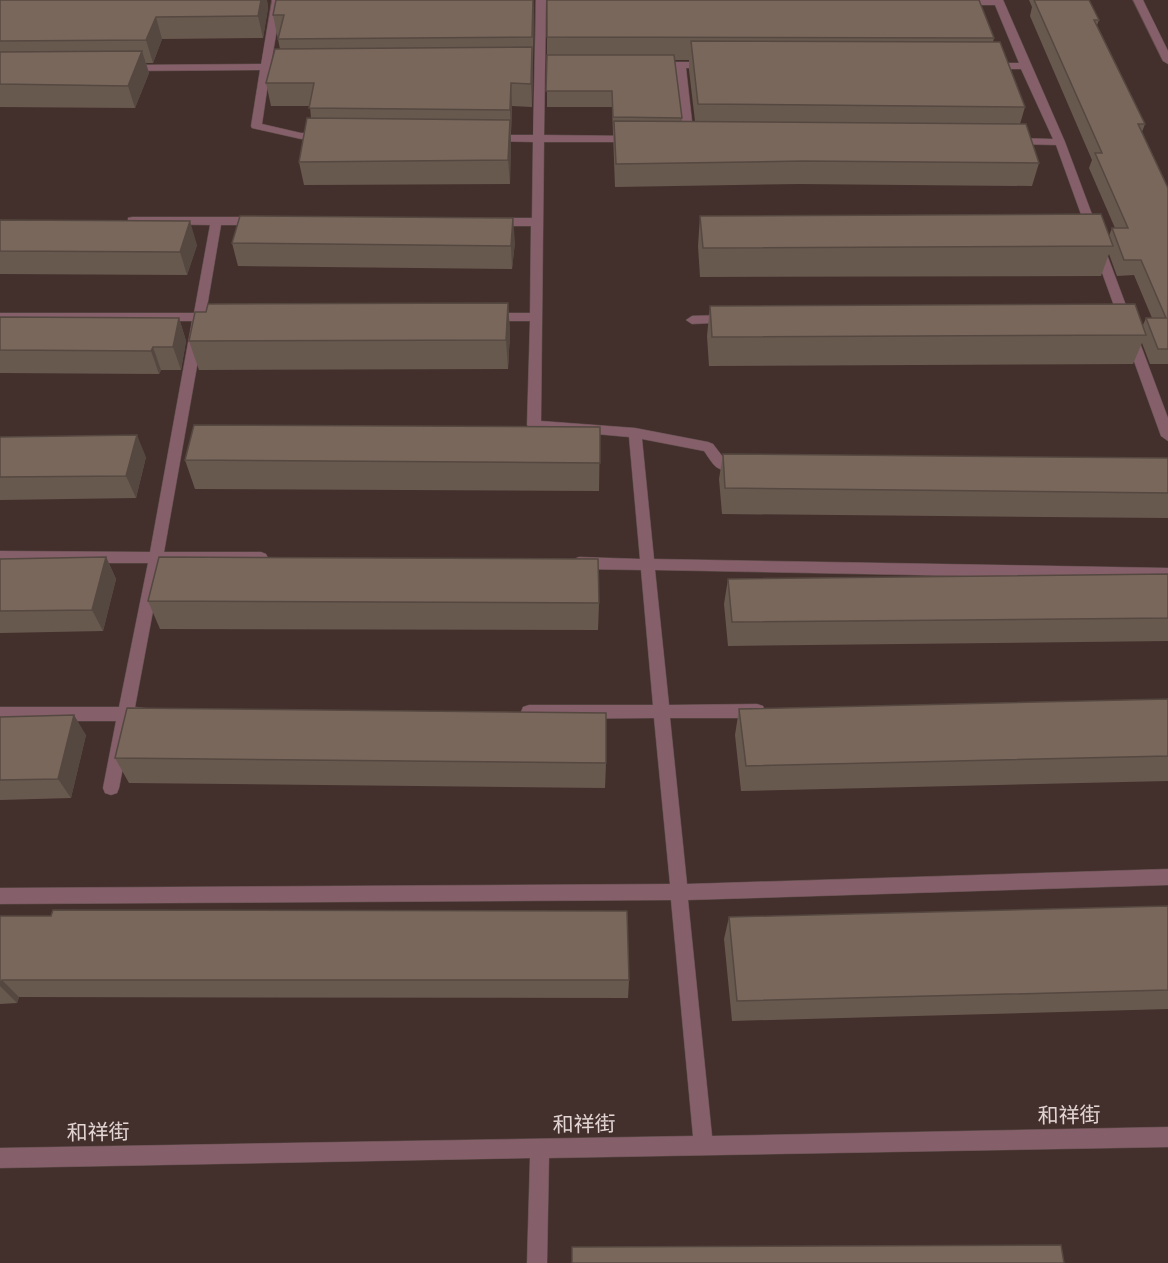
<svg xmlns="http://www.w3.org/2000/svg" width="1168" height="1263" font-family="Rubik,'Noto Sans SC',sans-serif">
  <rect width="100%" height="100%" fill="#43302d"/>
  <g fill="none" stroke-linecap="round" stroke-linejoin="round">
    <!-- minor casing -->
    <g stroke="#604e4b" stroke-width="1">
      <path id="minor" d="M272,0H282L271,64H291L296,67L291,70H270L262,124L301,133H325L329,134V138L301,139L252,128L251,126L260,70L129,71L124,68L129,65L261,64Z
        M536,0H546L544,135L634,136L639,139L634,142H544L541,421L635,428L708,442L713,444L726,461H739L746,466C742,471 740,471 733,471C715,471 714,465 704,451L642,439L654,559L1168,568V580L655,570L669,705L757,704L763,706L765,711L763,716L757,718H670L687,884L1168,869V885L688,900L712,1136L1168,1127V1147L549,1158L547,1263H527L530,1158L0,1168V1148L693,1136L671,900L0,904V888L670,884L654,718L529,719L523,717L521,712L523,707L529,705H653L641,570L579,569L574,567L572,563L574,559L579,557L640,559L629,437L529,428L527,425L530,321H488L482,317L488,313H530L531,226H495L489,222L495,218H532L533,142L493,141L488,138L493,135H533Z
        M957,0H1003L1004,2L1065,142L1168,418V441L1161,436L1056,145L1012,144L1007,141L1012,138L1053,139L1021,69H990L985,66L990,63H1019L995,5H960L957,4Z
        M1133,0H1143L1168,51V64L1163,61Z
        M657,62H708L713,65L708,68H686L694,139L693,141H685L684,139L675,68L653,67L652,65Z
        M132,217H258L264,221L258,225H221L206,313L213,314L215,317L213,320L205,321L164,552H261L266,554L268,558L266,562L261,564L162,563L135,707L151,709L153,714L151,719L132,721L119,788L117,793L111,795L105,793L103,788L116,721H0V707H119L148,563H0V551L150,552L192,321H0V313H194L210,225L128,224V218Z
        M728,315L734,319L732,322L692,324L686,320L692,316Z"/>
    </g>
    <!-- minor -->
    <use href="#minor" fill="#855f6a" fill-rule="evenodd"/>
  </g>
  <!-- wall -->
  <path fill="#68594f" fill-rule="evenodd" d="M0,0H267L268,8L263,38L162,39L153,63H146L149,73L135,108L0,107Z
    M1029,0H1089L1099,20L1097,25L1145,124L1142,132L1168,188V364H1150L1142,343L1133,364L709,366L707,336L710,306L1143,325L1146,318H1152L1134,275L1117,276L1109,254L1101,276L700,277L698,246L700,216L1109,236L1112,228H1115L1089,168L1092,160L1030,16L1032,7Z
    M534,7L532,107L512,106L511,133L510,184L304,185L299,162L311,118L310,106H271L266,83L280,49L273,15Z
    M547,37L994,38L993,42L1025,107L1020,124L1039,163L1032,186L799,184L615,187L612,107H547ZM675,60H689V70L695,121H681Z
    M0,220L197,245L187,275L0,274Z
    M515,242L512,269L238,266L232,243Z
    M508,303L510,333L508,369L199,370L189,341Z
    M0,317L179,318L186,341L181,370H161L159,374L0,373Z
    M600,427L599,491L195,489L185,460Z
    M0,437L146,457L136,498L0,500Z
    M723,454L1168,458V518L722,514L719,479Z
    M106,557L116,579L103,631L0,633V559Z
    M1168,574V641L728,646L724,604L728,579Z
    M148,601L599,603L598,630L160,629Z
    M1168,699V781L741,791L735,735L739,709Z
    M0,717L86,735L71,798L0,800Z
    M115,758L606,763L605,788L129,783Z
    M1168,906V1009L732,1021L724,939L729,917Z
    M0,916L629,980L628,998L19,997L17,1003L0,1004Z"/>
  <!-- shaded-wall -->
  <path fill="#554840" d="M261,0H267L268,8L263,38L258,16Z
    M533,0L534,7L533,60Z
    M156,17L162,39L153,63L146,40Z
    M532,47L533,70L532,107L531,84Z
    M142,51L149,73L135,108L128,86Z
    M511,83L512,106L511,133L510,110Z
    M510,120L511,143L510,184L508,160Z
    M513,218L515,242L512,269L511,246Z
    M190,221L197,245L187,275L180,252Z
    M508,303L510,333L508,369L506,340Z
    M179,318L186,341L181,370L173,347Z
    M153,347L161,370L159,374L151,351Z
    M137,435L146,457L136,498L126,476Z
    M106,557L116,579L103,631L92,610Z
    M74,715L86,735L71,798L58,779Z
    M2,980L19,997L17,1003L0,986Z"/>
  <!-- building -->
  <path fill="#79675c" stroke="#554840" stroke-width="1.5" d="M0,0H261L258,16L156,17L146,40L0,41Z
    M276,0H533L532,37L278,39L284,15H273Z
    M547,0H979L994,38L547,37Z
    M1034,0H1089L1099,20H1094L1145,124H1138L1168,188V349H1158L1146,318H1166L1141,260H1124L1112,228H1128L1095,153H1102Z
    M691,41L1000,42L1025,107L698,104Z
    M532,47L531,84L511,83L510,110L309,108L314,83H266L275,49Z
    M142,51L128,86L0,84V52Z
    M547,55H674L682,118L613,117L612,91H546Z
    M307,118L510,120L508,160L299,162Z
    M614,121L1026,124L1039,163L803,161L616,164Z
    M1101,214L1113,246L703,248L700,216Z
    M240,216L513,218L511,246L232,243Z
    M0,220L190,221L180,252L0,251Z
    M508,303L506,340L189,341L195,312H206L208,304Z
    M1135,304L1146,335L712,337L710,306Z
    M0,317L179,318L173,347H153L151,351L0,350Z
    M194,425L600,427V463L185,460Z
    M137,435L126,476L0,477V437Z
    M723,454L1168,458V493L725,488Z
    M106,557L92,610L0,611V559Z
    M159,557L598,559L599,603L148,601Z
    M1168,574V618L732,622L728,579Z
    M1168,699V756L746,766L739,709Z
    M127,708L606,713V763L115,758Z
    M74,715L58,779L0,780V717Z
    M1168,906V990L737,1001L729,917Z
    M53,910L627,911L629,980H2L0,986V916H51Z
    M1061,1245L1064,1263H572V1247Z"/>
  <g text-anchor="middle" dominant-baseline="central" stroke-width="5" stroke-linejoin="round" paint-order="stroke">
    <!-- near-street labels -->
    <g font-size="21" fill="#e2d5d4" stroke="#43302d">
      <text transform="translate(1069 1115) rotate(-1)">和祥街</text>
      <text transform="translate(584 1124) rotate(-1)">和祥街</text>
      <text transform="translate(98 1132) rotate(-1)">和祥街</text>
    </g>
  </g>
</svg>
